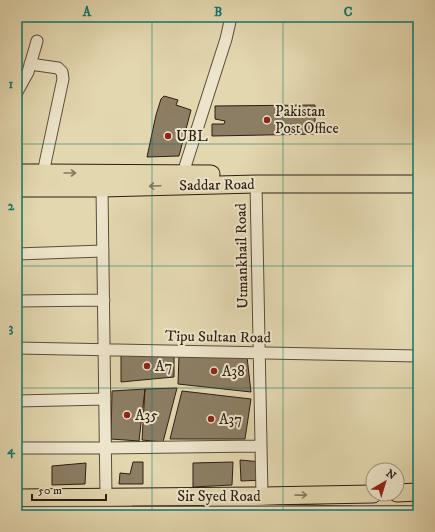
<svg xmlns="http://www.w3.org/2000/svg" width="435" height="532" font-family="'IM FELL DW Pica',serif">
  <rect width="100%" height="100%" fill="#e3d7af"/>
  <filter id="stains"><feTurbulence type="fractalNoise" baseFrequency=".005" numOctaves="4"/><feColorMatrix values="0 0 0 0 .2 0 0 0 0 .09 0 0 0 0 .02 0 0 0 .5 -.17"/></filter>
  <radialGradient id="worn" r=".72"><stop offset=".6" stop-color="#630" stop-opacity="0"/><stop offset="1" stop-color="#630" stop-opacity=".3"/></radialGradient>
  <!-- building -->
  <path fill="#8c7e64" stroke="#2d1e13" d="M164,96L178,100L176,105L191,110L179,156L147,157L156,115L161,99Z
    M315,105V124L321,126L319,134L212,136V124H224L225,121L215,119V106Z
    M174,354V377L121,382V355Z
    M179,355L247,357L251,392L178,384Z
    M177,388L163,442L142,440L145,389Z
    M145,389L139,441L111,439L112,391Z
    M182,391L251,399L245,439H170Z
    M240,460L262,462L264,480L241,481Z
    M133,462H143V484H119L120,473L130,474Z
    M233,462L232,485L193,487V463Z
    M86,463L85,484L52,485V466Z
    M20,465L19,483H17V466Z"/>
  <g fill="none" stroke-linecap="round" stroke-linejoin="round">
    <!-- minor casing -->
    <g stroke="#5a4c3a" stroke-width="13">
      <path id="minor" d="M30,64L58,68L62,72L63,79L43,173
        M17,92L28,72L37,41
        M183,173L226,39L231,17
        M256,184L262,496
        M102,188L106,497
        M17,254L103,251
        M17,301L104,300
        M17,348L418,356
        M17,401L105,399
        M17,448H105L261,446"/>
    </g>
    <!-- primary casing -->
    <g stroke="#2d1e13" stroke-width="19">
      <path id="primary" d="M17,173H43L211,174
        M17,188H102L256,184H418
        M397,493L418,492
        M17,498L262,496L373,494
        M212,512L352,515
        M18,515L126,512"/>
    </g>
    <!-- minor -->
    <use href="#minor" stroke="#ede5cb" stroke-width="11"/>
    <!-- primary -->
    <use href="#primary" stroke="#e3d7af" stroke-width="17"/>
    <!-- service-bridge casing -->
    <g stroke="#5a4c3a" stroke-width="8" stroke-linecap="butt">
      <path id="service-bridge" d="M17,510L418,509"/>
    </g>
    <!-- service-bridge -->
    <use href="#service-bridge" stroke="#ede5cb" stroke-width="5.5"/>
  </g>
  <!-- one-way arrows -->
  <defs><path id="oneway-shaft" d="M-6 0H5M1.5-3L5.5 0L1.5 3" fill="none" stroke-width="1.6" stroke-linecap="round" stroke-linejoin="round"/></defs>
  <g stroke="#887a61">
    <use href="#oneway-shaft" transform="translate(70 173)"/>
    <use href="#oneway-shaft" transform="translate(155 186) rotate(178)"/>
    <use href="#oneway-shaft" transform="translate(301 495) rotate(-1)"/>
  </g>
  <!-- grid -->
  <path fill="none" stroke="#0f766e" stroke-width="1" stroke-opacity="0.55" d="M152,17V515M283,17V515M17,144H418M17,266H418M17,388H418"/>
  <!-- markers -->
  <g fill="#8f2418" stroke="#ede5cb" stroke-width="1.5">
    <circle cx="267" cy="120" r="4"/>
    <circle cx="168" cy="136" r="4"/>
    <circle cx="147" cy="366" r="4"/>
    <circle cx="214" cy="371" r="4"/>
    <circle cx="127" cy="415" r="4"/>
    <circle cx="211" cy="419" r="4"/>
  </g>
  <g text-anchor="middle" dominant-baseline="central" stroke-width="4" stroke-linejoin="round" paint-order="stroke">
    <!-- poi labels -->
    <g font-size="15" fill="#2d1e13" stroke="#ede5cb" text-anchor="start">
      <text x="275" y="111">Pakistan<tspan x="275" dy="17">Post Office</tspan></text>
      <text x="176" y="136">UBL</text>
      <text x="155" y="366">A7</text>
      <text x="222" y="371">A38</text>
      <text x="135" y="415">A35</text>
      <text x="219" y="419">A37</text>
    </g>
    <!-- street labels -->
    <g font-size="15" fill="#2d1e13" stroke="#ede5cb">
      <text transform="translate(217 185) rotate(-1)">Saddar Road</text>
      <text transform="translate(242 256) rotate(-91)">Utmankhail Road</text>
      <text transform="translate(218 337) rotate(1)">Tipu Sultan Road</text>
      <text x="219" y="496">Sir Syed Road</text>
    </g>
  </g>
  <!-- margin -->
  <rect width="435" height="532" fill="none" stroke="#e3d7af" stroke-width="44"/>
  <!-- north arrow -->
  <g transform="translate(385 482) rotate(38)"><circle r="19" fill="#ede5cb" stroke="#a09581"/>
  <path d="M0-3L7 15L0 10L-7 15Z" fill="#8f2418"/>
  <text y="-6" font-size="11" font-weight="bold" text-anchor="middle" fill="#2d1e13">N</text>
  </g>
  <!-- scale -->
  <path d="M32 494v6h74v-6" fill="none" stroke="#2d1e13" stroke-width="2"/>
  <text x="38" y="494" font-size="12" fill="#2d1e13" stroke="#ede5cb" stroke-width="3" paint-order="stroke">50 m</text>
  <rect x="22" y="22" width="391" height="488" fill="none" stroke="#0f766e" stroke-width="1.5"/>
  <g font-size="13" text-anchor="middle" font-weight="bold" fill="#0f766e">
    <text x="87" y="16">A</text>
    <text x="218" y="16">B</text>
    <text x="348" y="16">C</text>
    <text x="11" y="88">1</text>
    <text x="11" y="210">2</text>
    <text x="11" y="332">3</text>
    <text x="11" y="454">4</text>
  </g>
  <rect width="100%" height="100%" filter="url(#stains)"/>
  <rect width="100%" height="100%" fill="url(#worn)"/>
</svg>
